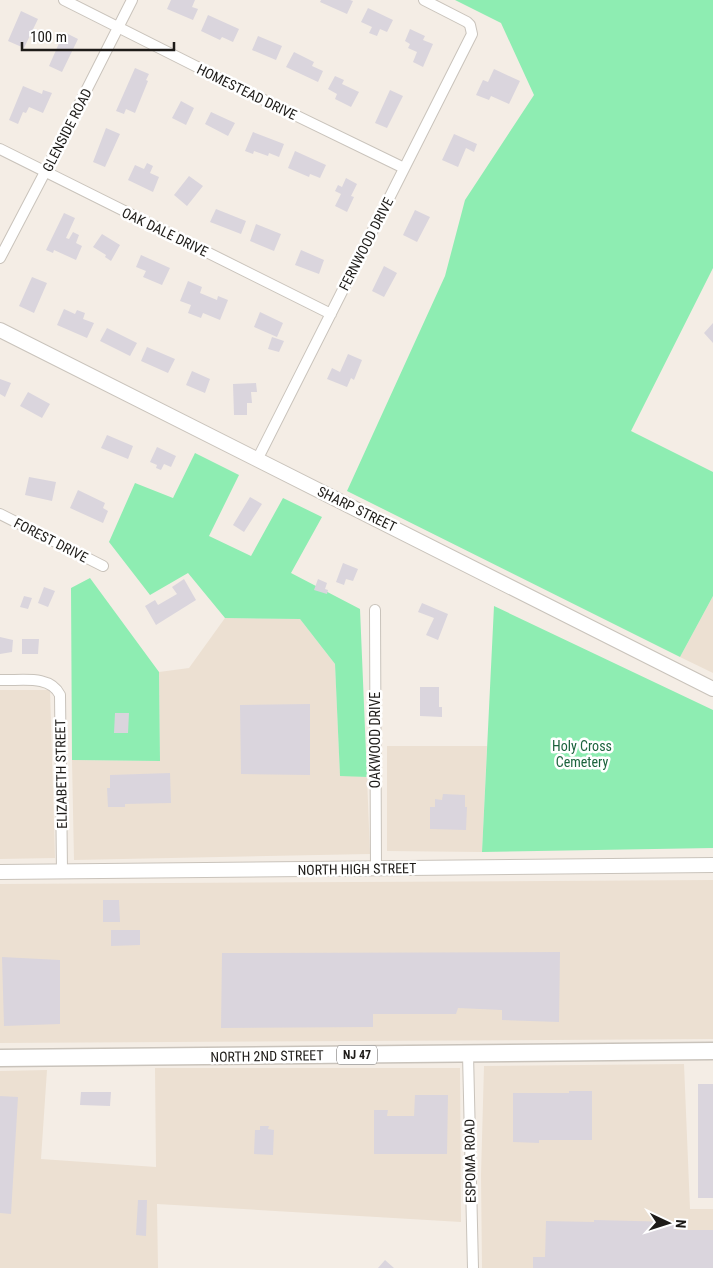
<svg xmlns="http://www.w3.org/2000/svg" width="713" height="1268" font-family="'Roboto Condensed',sans-serif">
  <rect width="100%" height="100%" fill="#f4ede5"/>
  <!-- built -->
  <path fill="#ece0d2" d="M713,596V673L680,657Z
    M225,618L300,619L335,664L340,775L367,777L370,854L74,860L72,760L160,761L159,672L189,668Z
    M0,690H50L55,858L0,859Z
    M387,746H487L482,852L387,851Z
    M713,880V1039L0,1043V884Z
    M684,1064L690,1209H713V1268H482L481,1175L484,1066Z
    M155,1068H460L461,1222L157,1204L158,1268H0V1071L47,1070L41,1159L156,1167Z"/>
  <!-- green -->
  <path fill="#8eedb2" d="M455,0H713V268L631,431L713,472V596L680,657L347,491L445,276L465,200L534,95L501,23Z
    M195,453L239,475L209,536L251,556L283,498L322,517L291,573L360,609L367,777L340,776L335,664L300,619L225,618L188,573L150,595L109,542L135,483L173,498Z
    M90,578L159,672L160,761L72,760L71,588Z
    M494,606L713,710V848L482,852Z"/>
  <!-- building -->
  <path fill="#dad5dd" d="M171,0H195L192,7L198,9L193,20L167,9Z
    M321,0H350L353,1L347,14L320,2Z
    M368,8L393,20L387,32L380,29L377,36L369,33L372,27L361,22Z
    M21,11L38,19L24,48L8,41Z
    M208,15L239,29L233,42L222,37L220,40L201,31Z
    M410,29L425,36L423,40L433,44L423,67L413,62L417,52L408,48L410,44L405,41Z
    M64,32L78,39L62,72L49,66Z
    M258,36L282,46L276,60L252,50Z
    M294,52L314,62L312,66L323,71L318,82L286,67Z
    M135,68L149,74L146,80L148,81L135,113L126,109L124,114L116,111Z
    M494,69L520,81L509,104L491,96L489,100L476,95L483,80L488,82Z
    M335,76L344,80L342,84L359,92L351,107L335,99L337,94L328,89Z
    M23,86L42,94L43,90L52,93L43,113L29,107L26,113L23,112L18,124L9,120Z
    M390,90L403,96L387,128L375,123Z
    M181,101L194,108L186,125L172,118Z
    M211,112L235,123L228,136L205,124Z
    M106,128L120,134L105,167L93,162Z
    M253,132L284,144L279,157L269,153L268,156L254,151L253,154L245,151Z
    M454,134L477,144L474,152L466,148L458,167L442,160Z
    M295,151L326,165L320,178L310,174L309,177L288,168Z
    M147,163L153,166L150,173L159,177L153,192L128,180L135,165L144,169Z
    M189,176L203,186L187,206L174,195Z
    M346,178L357,184L351,196L354,197L347,212L335,206L341,194L335,191L338,185L342,187Z
    M216,209L246,221L241,234L210,222Z
    M415,210L430,217L417,242L403,235Z
    M64,213L75,218L66,238L69,239L73,232L79,235L76,243L82,246L76,260L54,250L53,253L46,250Z
    M256,224L281,234L274,251L250,241Z
    M102,234L120,245L111,261L105,257L106,255L93,247Z
    M301,250L324,260L319,274L295,265Z
    M141,255L170,268L162,285L143,277L146,271L136,267Z
    M384,266L397,273L384,297L372,291Z
    M32,277L47,283L34,313L19,306Z
    M188,281L202,287L200,293L217,300L218,296L228,300L220,320L203,313L201,318L188,313L191,305L180,301Z
    M64,309L75,314L77,310L85,313L83,319L94,323L87,338L57,325Z
    M260,312L283,323L277,337L254,327Z
    M713,323V343L704,333Z
    M107,328L137,343L130,356L100,341Z
    M272,337L284,341L279,352L268,349Z
    M147,347L175,359L168,373L141,361Z
    M348,354L362,360L354,380L351,378L347,387L327,379L332,368L340,372Z
    M192,371L210,379L205,393L186,385Z
    M0,379L11,383L5,397L0,394Z
    M256,383L257,392H251L252,403H247V415H234L233,384Z
    M28,392L50,404L42,418L20,406Z
    M107,435L133,446L128,459L101,448Z
    M157,447L176,456L171,467L164,464L161,470L156,468L157,465L150,462Z
    M29,477L56,482L52,501L25,495Z
    M78,490L105,503L103,508L108,511L103,523L70,508Z
    M250,497L262,504L244,532L233,525Z
    M343,563L358,569L353,581L346,579L344,585L336,582Z
    M184,579L196,600L156,625L145,606L155,600L158,605L177,594L172,587Z
    M318,579L327,583L325,589L328,590L327,594L314,590Z
    M44,587L55,591L48,607L38,603Z
    M24,596L32,598L28,609L20,607Z
    M422,603L448,614L438,640L426,635L434,618L418,612Z
    M0,637L13,640L12,652L0,654Z
    M22,639H39L38,654H22Z
    M420,687H439V707H442V717L420,716Z
    M310,704V775L241,774L240,705Z
    M115,713H129L128,733H114Z
    M170,773L171,803L125,804V807H108L107,788H110V775Z
    M443,794L465,795V807H467L466,830L430,829V807H435V799L442,800Z
    M103,900H119L120,922H103Z
    M111,930H140V945L111,946Z
    M560,952L559,1022L502,1020V1010L458,1008L456,1014H373V1027L221,1028L222,953Z
    M2,957L60,960V1024L4,1026Z
    M698,1084H713V1198H698Z
    M569,1091H592V1140H539V1143L513,1142V1093H569Z
    M81,1092H111L110,1106L80,1105Z
    M415,1095H448L447,1154H374V1110H388L387,1116H414Z
    M0,1096L18,1097L11,1214L0,1213Z
    M260,1126H269L268,1129L274,1130L273,1155L254,1154L255,1130H260Z
    M138,1200H147L146,1236L136,1235Z
    M594,1220L676,1222V1230H713V1268H533V1257H545L546,1221L594,1222Z
    M385,1260L394,1268H378Z"/>
  <g fill="none" stroke-linecap="round" stroke-linejoin="round">
    <!-- street casing -->
    <g stroke="#c9c3bb" stroke-width="12">
      <path id="street" d="M64,0L231,84L404,168
        M0,149L331,314
        M0,258L45,172L132,0
        M257,460L472,34L470,25L467,22L424,0
        M0,514L103,566
        M375,610L376,869
        M0,680C20,681 50,674 60,695L62,871
        M468,1054L473,1268"/>
    </g>
    <!-- secondary casing -->
    <g stroke="#c9c3bb" stroke-width="16">
      <path id="secondary" d="M0,330L713,689
        M0,872L713,865"/>
    </g>
    <!-- primary casing -->
    <g stroke="#c9c3bb" stroke-width="19">
      <path id="primary" d="M0,1058L713,1051"/>
    </g>
    <!-- street -->
    <use href="#street" stroke="#fff" stroke-width="10"/>
    <!-- secondary -->
    <use href="#secondary" stroke="#fff" stroke-width="14"/>
    <!-- primary -->
    <use href="#primary" stroke="#fff" stroke-width="16"/>
  </g>
  <g text-anchor="middle" dominant-baseline="central" stroke-width="5" stroke-linejoin="round" paint-order="stroke">
    <!-- shield labels -->
    <rect fill="#fff" stroke="#615f5d" stroke-width="1" x="337" y="1045.5" width="40" height="19" rx="4"/>
    <g font-size="12" font-weight="bold" fill="#1d1b18">
      <text x="357" y="1055">NJ 47</text>
    </g>
    <!-- street labels -->
    <g font-size="14" fill="#1d1b18" stroke="#fff">
      <text transform="translate(247 92) rotate(26)">HOMESTEAD DRIVE</text>
      <text transform="translate(67 130) rotate(-63)">GLENSIDE ROAD</text>
      <text transform="translate(165 232) rotate(26)">OAK DALE DRIVE</text>
      <text transform="translate(366 244) rotate(-63)">FERNWOOD DRIVE</text>
      <text transform="translate(357 509) rotate(26)">SHARP STREET</text>
      <text transform="translate(51 540) rotate(27)">FOREST DRIVE</text>
      <text transform="translate(375 740) rotate(-90)">OAKWOOD DRIVE</text>
      <text transform="translate(61 774) rotate(-91)">ELIZABETH STREET</text>
      <text transform="translate(357 869) rotate(-1)">NORTH HIGH STREET</text>
      <text transform="translate(267 1056) rotate(-1)">NORTH 2ND STREET</text>
      <text transform="translate(470 1161) rotate(-91)">ESPOMA ROAD</text>
    </g>
    <!-- park labels -->
    <g font-size="14" fill="#1c633d" stroke="#fff">
      <text x="582" y="746">Holy Cross<tspan x="582" dy="16">Cemetery</tspan></text>
    </g>
  </g>
  <!-- north arrow -->
  <g transform="translate(668 1223) rotate(94)" stroke="#ffffff" stroke-width="4" paint-order="stroke">
  <path d="M0-4L9 19L0 12L-9 19Z" fill="#1d1b18"/>
  <text y="-8" font-size="14" font-weight="bold" text-anchor="middle" fill="#1d1b18">N</text>
  </g>
  <!-- scale -->
  <path d="M22 42v8h152v-8" fill="none" stroke="#1d1b18" stroke-width="2.5"/>
  <text x="30" y="42" font-size="15" fill="#1d1b18" stroke="#ffffff" stroke-width="4" paint-order="stroke">100 m</text>
</svg>
